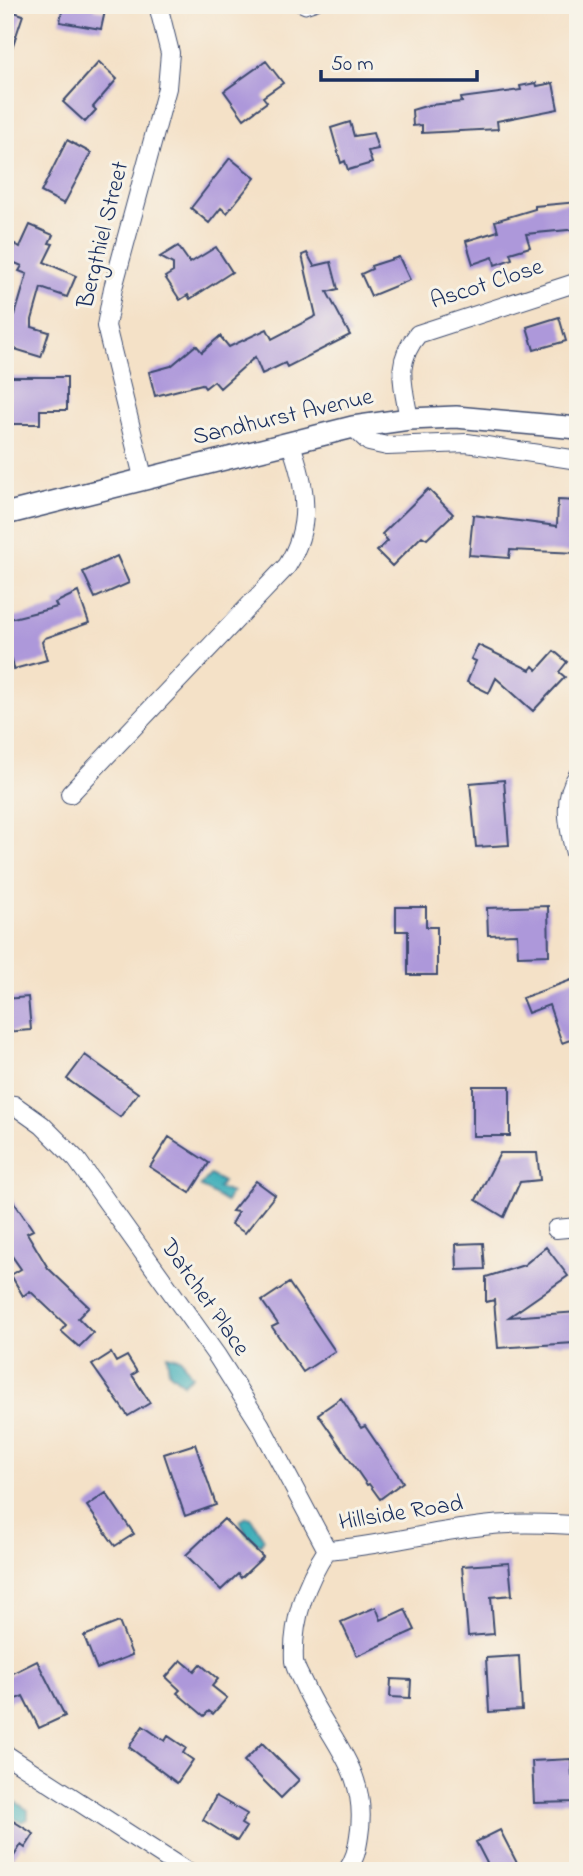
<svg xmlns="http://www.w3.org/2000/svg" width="583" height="1876" font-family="'Indie Flower',sans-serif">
  <rect width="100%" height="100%" fill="#f7f3e8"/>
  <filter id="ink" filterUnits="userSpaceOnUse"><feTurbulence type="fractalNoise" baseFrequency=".0143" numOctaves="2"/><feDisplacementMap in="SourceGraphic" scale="14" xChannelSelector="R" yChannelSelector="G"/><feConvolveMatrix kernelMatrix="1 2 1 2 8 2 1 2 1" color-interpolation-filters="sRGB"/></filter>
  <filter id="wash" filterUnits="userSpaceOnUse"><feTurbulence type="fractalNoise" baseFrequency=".00686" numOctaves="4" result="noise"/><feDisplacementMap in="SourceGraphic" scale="28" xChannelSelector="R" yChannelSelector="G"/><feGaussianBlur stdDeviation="1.57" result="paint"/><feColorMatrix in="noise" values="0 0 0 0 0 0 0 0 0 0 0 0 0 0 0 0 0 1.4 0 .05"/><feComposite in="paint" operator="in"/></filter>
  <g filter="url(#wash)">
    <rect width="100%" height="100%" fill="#f4e1c7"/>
    <!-- water -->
    <path fill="#3fafb9" stroke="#2d6f8c" stroke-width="2" d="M210,1175L223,1182L218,1188L231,1193L226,1202L200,1186Z
      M167,1355L180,1358L192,1376L183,1384L169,1372Z
      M247,1517L251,1518L264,1539L260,1545L246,1534L240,1521Z
      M5,1801H14L28,1810V1819L21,1822L7,1814Z"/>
    <g id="blocks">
      <!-- building -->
      <path fill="#ad98da" d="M63,5H95L94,9L105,11L101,29L60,22Z
        M5,9L23,15L8,60L5,59Z
        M266,61L283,83L263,97L267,102L244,119L224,91Z
        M99,62L117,79L93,107L96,110L85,122L63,102Z
        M536,83L537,86L553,83L558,109L497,121L498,129L422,133V125L413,126L412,110L429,105L462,102L461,98L521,90L520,86Z
        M350,122L354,136L373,133L378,149L368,151L372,163L348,170L345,161L341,163L331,128Z
        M67,140L91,153L64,204L41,192Z
        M230,158L255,178L227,213L221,208L209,223L191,208Z
        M578,202V229L526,234L530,247L510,253L512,259L495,265L493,257L473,264L466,241L498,231L495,221L535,209V206Z
        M30,225L53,235L49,243L53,244L44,262L76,276L67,297L41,288L32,320V327L49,332L41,357L5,346V332L11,314L15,315L27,274L19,271L22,266L8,260L15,244L20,247Z
        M178,246L190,263L216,247L232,272L190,299L188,295L180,300L165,277L173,272V264L160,257Z
        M307,253L314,266L331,262L338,289L327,292L350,335L287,367L285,363L262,374L255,357L220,388L214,381L205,388L202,384L155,396L149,372L171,366L196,345L202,352L220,336L229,347L267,329L272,339L316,316L302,255Z
        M399,257L410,280L371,296L361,274L372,269L371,266Z
        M559,317L566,341L534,350L527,327Z
        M9,377H67V410H40V424H9Z
        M428,489L453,514L427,539L422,536L392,566L377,551L388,541L382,534Z
        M558,500L578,501V553L510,550L509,558L469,555L473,515L557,526Z
        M117,556L129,583L95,598L83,572Z
        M78,592L89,623L45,638L42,642L47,660L14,669L12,659L5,661V620L57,607L55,603Z
        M478,645L530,670L533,666L537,670L554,651L567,662L559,672L565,677L533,711L496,678L489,693L467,682L476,661L471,659Z
        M504,780L509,845L476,847L470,783Z
        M548,906L549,955L518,956L517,934L488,935L487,908Z
        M396,907H426V927H437V975H408V931H396Z
        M574,979L578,990V1037L562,1043L549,1005L528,1013L522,998Z
        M28,997L31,1030L5,1032V999Z
        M85,1055L138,1093L120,1117L67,1079Z
        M473,1086H510V1136H473Z
        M169,1137L209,1163L190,1193L150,1167Z
        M500,1153H537L540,1180L520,1182L504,1217L476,1200Z
        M256,1181L275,1195L245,1233L231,1224L238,1212L232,1211Z
        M5,1189L33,1230L27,1233L48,1268L89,1307L78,1318L93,1333L79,1347L61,1331L66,1325L30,1291L23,1296L11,1275L21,1269L5,1246Z
        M483,1243L485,1269L457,1270L456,1244Z
        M546,1247L568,1276L509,1317L578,1312V1336H574V1343L498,1348L494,1300L486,1302V1277L524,1265Z
        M289,1283L335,1351L303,1372L272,1327L278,1324L262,1301Z
        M111,1353L116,1362L127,1356L137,1372L132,1375L150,1403L128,1416L92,1365Z
        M341,1398L361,1428L365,1426L403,1482L380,1499L369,1484L367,1485L318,1414Z
        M195,1444L216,1505L185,1516L164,1454Z
        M106,1493L134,1534L115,1546L87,1506Z
        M224,1519L263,1557L241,1578L238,1574L221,1590L186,1555Z
        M509,1563L512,1595L491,1597L494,1634L468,1636L462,1566Z
        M376,1607L381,1620L405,1609L415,1630L357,1656L341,1622Z
        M119,1622L132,1655L97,1669L84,1636Z
        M519,1656L522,1710L489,1712L486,1658Z
        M181,1660L194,1671L200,1664L218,1679L212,1686L227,1698L213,1714L209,1711L204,1716L177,1693L180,1690L166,1677Z
        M37,1661L65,1716L39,1728L23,1696L5,1704V1677Z
        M391,1679L411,1680L410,1698L390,1697Z
        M143,1726L165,1741L168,1736L186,1748L183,1753L193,1760L177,1783L129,1747Z
        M262,1743L299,1780L281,1798L244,1761Z
        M571,1759L572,1776H578V1802L534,1803L532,1761Z
        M216,1796L247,1814L241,1824L246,1827L237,1841L203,1820Z
        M5,1816L34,1834L25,1848L21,1845L5,1870Z
        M500,1830L521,1871H491L476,1842Z"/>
    </g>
  </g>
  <g filter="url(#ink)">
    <use href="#blocks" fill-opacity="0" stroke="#3c4a6e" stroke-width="2"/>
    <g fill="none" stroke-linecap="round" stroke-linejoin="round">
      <!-- service casing -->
      <g stroke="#3c4a6e" stroke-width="11">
        <path id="service" d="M296,5L305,9L317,5"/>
      </g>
      <!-- minor casing -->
      <g stroke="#3c4a6e" stroke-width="20">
        <path id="minor" d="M409,419C403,384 394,363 418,334L578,282
          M353,427L369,442L387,446L467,443L578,460
          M143,477L106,326L113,288L167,88L170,53L158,5
          M578,775C559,802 571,836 578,865
          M70,794L287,566C313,525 306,485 290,442
          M5,1104L14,1105L42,1125L77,1160L217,1356L260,1424L327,1550
          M556,1229L578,1227
          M327,1550C306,1582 292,1621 294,1661C295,1669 301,1678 304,1685C328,1739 370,1771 359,1836C357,1850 355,1859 347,1871
          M327,1550C383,1546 436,1530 492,1525C521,1522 549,1524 578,1525
          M5,1754L186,1871"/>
      </g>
      <!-- tertiary casing -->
      <g stroke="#3c4a6e" stroke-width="24">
        <path id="tertiary" d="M5,514L353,427L409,419L456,417L578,428"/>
      </g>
      <!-- service -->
      <use href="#service" stroke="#fff" stroke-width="9"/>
      <!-- minor -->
      <use href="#minor" stroke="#fff" stroke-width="18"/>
      <!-- tertiary -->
      <use href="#tertiary" stroke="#fff" stroke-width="21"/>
    </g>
  </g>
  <g text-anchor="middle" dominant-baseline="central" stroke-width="6" stroke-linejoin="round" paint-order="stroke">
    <!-- street labels -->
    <g font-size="24" fill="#1b2f5e" stroke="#f7f3e8">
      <text transform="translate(104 235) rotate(-76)">Bergthiel Street</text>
      <text transform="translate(487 285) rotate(-18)">Ascot Close</text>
      <text transform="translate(283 418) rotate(-13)">Sandhurst Avenue</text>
      <text transform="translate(204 1298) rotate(55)">Datchet Place</text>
      <text transform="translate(401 1514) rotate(-9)">Hillside Road</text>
    </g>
  </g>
  <!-- margin -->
  <rect width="583" height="1876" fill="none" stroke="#f7f3e8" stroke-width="28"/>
  <!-- scale -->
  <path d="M321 70v10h156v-10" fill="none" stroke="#1b2f5e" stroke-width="3.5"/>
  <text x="331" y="70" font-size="21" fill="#1b2f5e" stroke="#f7f3e8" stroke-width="5" paint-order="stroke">50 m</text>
</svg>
